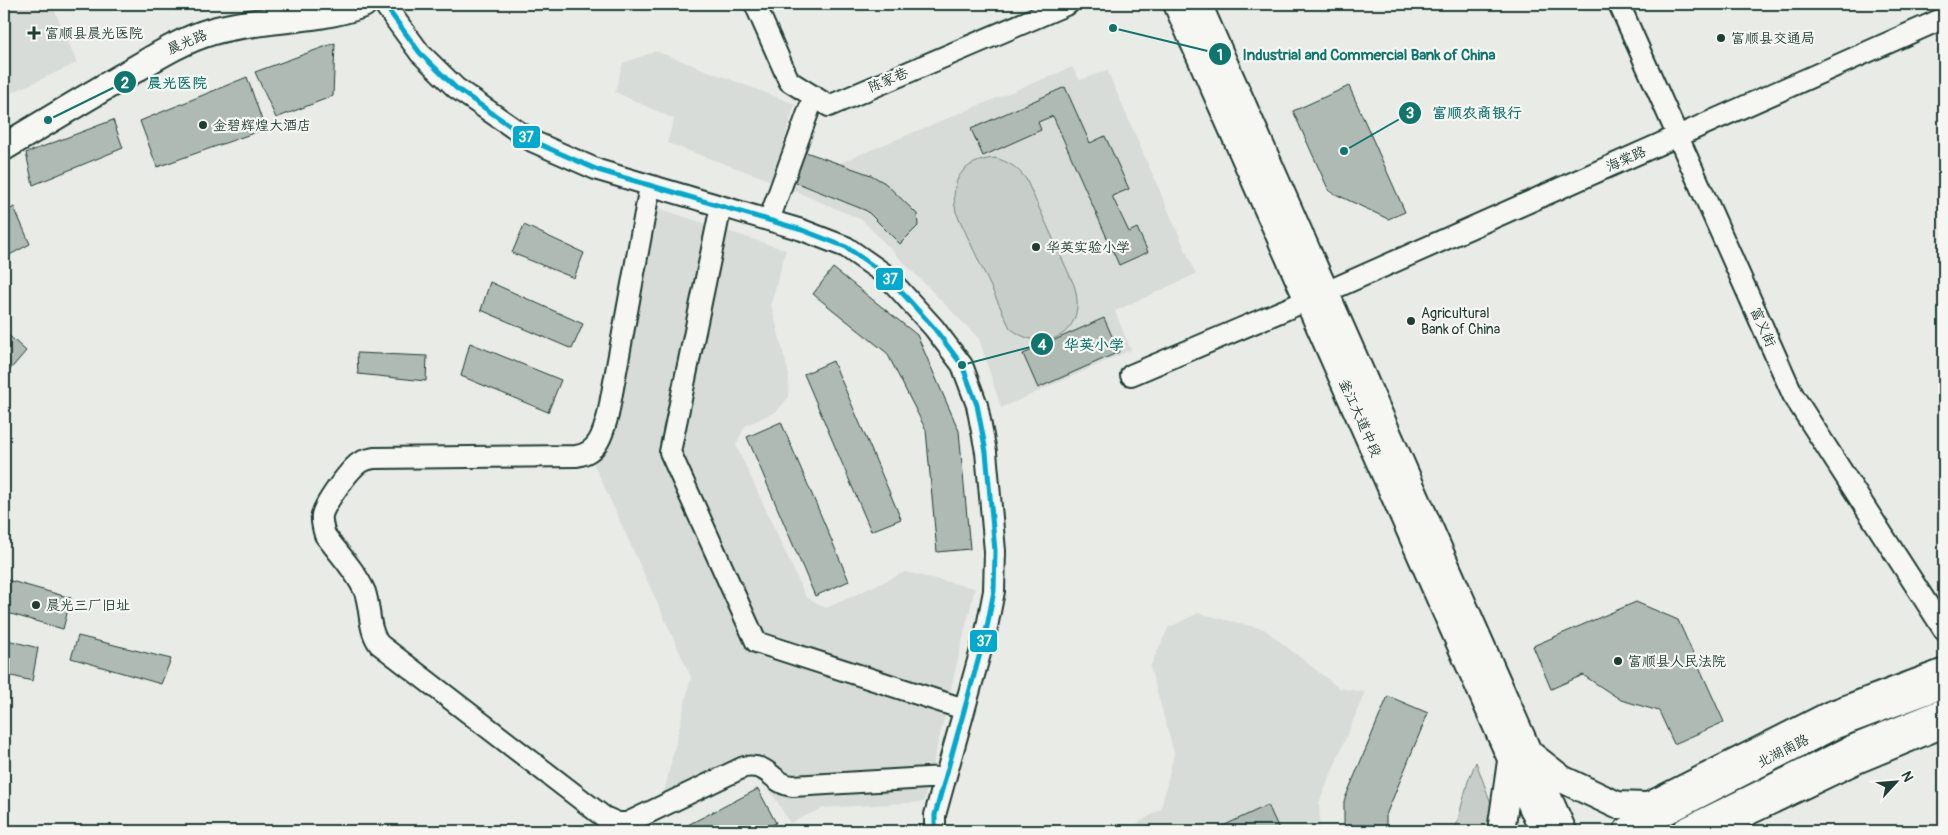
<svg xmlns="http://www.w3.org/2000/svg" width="1948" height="835" font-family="Pangolin,'LXGW WenKai TC',sans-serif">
  <rect width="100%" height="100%" fill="#e9ebe7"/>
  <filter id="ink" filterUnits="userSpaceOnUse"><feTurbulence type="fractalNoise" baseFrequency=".02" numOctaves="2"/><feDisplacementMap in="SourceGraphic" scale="10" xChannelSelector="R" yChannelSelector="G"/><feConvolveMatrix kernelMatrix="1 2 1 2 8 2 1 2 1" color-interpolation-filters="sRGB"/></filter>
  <g filter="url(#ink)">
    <!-- built -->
    <path fill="#d8dcd8" d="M4,4H52L77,63L4,96Z
      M656,51L795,104L772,181L667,143L674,119L615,92L623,63Z
      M1072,67L1080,80L1107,70L1196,274L1115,311L1131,350L1001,408L979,339L862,220L790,189L803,151L839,163Z
      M636,201L786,250L771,304L789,375L788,398L777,411L745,426L736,445L806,597L826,608L905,572L975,588L924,802L823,808L790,823L758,770L657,822L691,677L587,449L601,415L612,324Z
      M1198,613L1264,629L1339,688L1365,692L1319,803L1320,831H1125L1161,809L1174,753L1150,667L1168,628Z"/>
    <!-- green -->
    <path fill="#c7cec9" stroke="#73867e" d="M995,158C1009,162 1017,167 1026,179L1074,285C1089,330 1047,358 1010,328L956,212C949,180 962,161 995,158Z
      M1476,762L1492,806L1488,831H1455L1468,781Z"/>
    <!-- building -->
    <path fill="#b0bab5" stroke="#1f3d34" d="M335,43L333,96L276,118L255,72Z
      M247,77L265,129L157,167L140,121Z
      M1349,86L1405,212L1388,219L1329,191L1293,111Z
      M1065,87L1090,143L1105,136L1129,189L1112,196L1129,232L1137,228L1148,252L1119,265L1053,116L1038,122L1041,130L983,156L971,129Z
      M113,120L123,148L33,185L26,153Z
      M803,151L871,175L885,183L917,214L918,226L900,244L867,211L793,181Z
      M14,207L30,244L4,258V213Z
      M524,225L584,253L574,278L512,253Z
      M833,268L917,335L959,431L970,549L937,552L926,430L887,353L813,294Z
      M490,282L583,324L572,349L481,310Z
      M1104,318L1119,352L1038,388L1023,354Z
      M4,331L26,351L8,372L4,368Z
      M470,343L561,380L548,412L461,376Z
      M357,353L427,356L426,381L358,374Z
      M833,361L901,519L871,531L804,374Z
      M781,422L849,581L815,596L747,437Z
      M4,579L71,598L63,629L4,612Z
      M1636,602L1678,620L1724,722L1674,744L1659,711L1621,700L1583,675L1551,689L1533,646Z
      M78,636L171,659L161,684L71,658Z
      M4,639L38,648L32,681L4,674Z
      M1388,696L1428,713L1386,815V831H1344V801Z
      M758,789L776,823L759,831H676Z
      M1268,805L1280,831H1212Z
      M829,826L832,831H819Z"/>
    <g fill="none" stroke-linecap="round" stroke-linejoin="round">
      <!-- minor casing -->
      <g stroke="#1f3d34" stroke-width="24">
        <path id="minor" d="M384,4L420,53L456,88L532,141L598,170L802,230L846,247L886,275L934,328L962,365L977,405L986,452L995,551L994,591L986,632L935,815V831
          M755,4L789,81L829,106L1068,4
          M1619,4L1793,395L1944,630
          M650,186L608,415C603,434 598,453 576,456L374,458C369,459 363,460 359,463C349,470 325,503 322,515C321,522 323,528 325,535C338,553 356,571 365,592C371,610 368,629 379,644L604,817L618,823H627L744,767C771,763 771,784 793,786L944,777
          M721,206L670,452L756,642L964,709
          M769,220L814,96
          M1131,375L1308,300L1944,18
          M1644,805L1829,712L1944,669
          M1731,823L1857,763L1944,727"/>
      </g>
      <!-- major casing -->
      <g stroke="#1f3d34" stroke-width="30">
        <path id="major" d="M1177,4L1543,831
          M1198,4L1563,831
          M4,147C43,124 82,100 122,77C151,60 181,40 213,31C262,17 315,22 363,4
          M1530,754L1562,779L1617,805L1674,807
          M1501,831L1511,761
          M1627,831L1835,725L1944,684
          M1686,831L1854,748L1944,712"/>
      </g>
      <!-- minor -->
      <use href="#minor" stroke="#f6f6f2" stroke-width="20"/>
      <!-- major -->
      <use href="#major" stroke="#f6f6f2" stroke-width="26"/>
      <!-- bus-1 casing -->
      <g stroke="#f6f6f2" stroke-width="9">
        <path id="bus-1" d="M384,4L420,53L456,88L532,141L598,170L802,230L846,247L886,275L934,328L962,365L977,405L986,452L995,551L994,591L986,632L935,815V831"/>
      </g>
      <!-- bus-1 -->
      <use href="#bus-1" stroke="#00a9ce" stroke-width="5"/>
    </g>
  </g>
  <!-- markers -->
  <g fill="#1f3d34" stroke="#f6f6f2" stroke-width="2">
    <path d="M31.5 25.5h5v5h5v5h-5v5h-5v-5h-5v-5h5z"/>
    <circle cx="1721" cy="38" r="5"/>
    <circle cx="203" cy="125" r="5"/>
    <circle cx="1036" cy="247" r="5"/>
    <circle cx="1411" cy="321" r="5"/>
    <circle cx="36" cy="605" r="5"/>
    <circle cx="1618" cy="661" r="5"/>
  </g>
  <g text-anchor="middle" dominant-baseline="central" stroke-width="4.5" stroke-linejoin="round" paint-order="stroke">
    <!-- poi labels -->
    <g font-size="14" fill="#1f3d34" stroke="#f6f6f2" text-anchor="start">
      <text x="45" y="33">富顺县晨光医院</text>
      <text x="1731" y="38">富顺县交通局</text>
      <text x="213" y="125">金碧辉煌大酒店</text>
      <text x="1046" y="247">华英实验小学</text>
      <text x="1421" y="313">Agricultural<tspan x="1421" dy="16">Bank of China</tspan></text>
      <text x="46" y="605">晨光三厂旧址</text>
      <text x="1628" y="661">富顺县人民法院</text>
    </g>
    <!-- street labels -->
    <g font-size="14" fill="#1f3d34" stroke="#f6f6f2">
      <text transform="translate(187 42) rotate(-23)">晨光路</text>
      <text transform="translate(888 80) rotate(-23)">陈家巷</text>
      <text transform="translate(1626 159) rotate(-24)">海棠路</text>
      <text transform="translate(1763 327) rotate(66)">富义街</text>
      <text transform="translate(1360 418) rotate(66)">釜江大道中段</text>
      <text transform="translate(1783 751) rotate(-27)">北湖南路</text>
    </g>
  </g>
  <!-- callouts -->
  <path fill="none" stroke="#0f766e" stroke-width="2" d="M1113 28L1220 54M48 120L125 82M1344 151L1410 113M962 365L1042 344"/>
  <g fill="#0f766e" stroke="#f6f6f2" stroke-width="2">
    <circle cx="1113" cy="28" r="5"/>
    <circle cx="48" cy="120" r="5"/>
    <circle cx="1344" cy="151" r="5"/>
    <circle cx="962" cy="365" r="5"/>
    <circle cx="1220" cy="54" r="12"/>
    <circle cx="125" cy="82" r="12"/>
    <circle cx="1410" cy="113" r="12"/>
    <circle cx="1042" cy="344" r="12"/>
  </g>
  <g font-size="15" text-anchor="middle" font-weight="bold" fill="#fff">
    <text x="1220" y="60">1</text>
    <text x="125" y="88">2</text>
    <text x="1410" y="118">3</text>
    <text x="1042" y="350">4</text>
  </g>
  <g font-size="15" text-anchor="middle" font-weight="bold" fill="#0f766e" stroke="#f6f6f2" stroke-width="4.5" stroke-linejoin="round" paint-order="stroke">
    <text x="1369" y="60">Industrial and Commercial Bank of China</text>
    <text x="177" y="88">晨光医院</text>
    <text x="1477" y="118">富顺农商银行</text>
    <text x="1094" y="350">华英小学</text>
  </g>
  <g stroke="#f6f6f2" stroke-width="2">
    <rect x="512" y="125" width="29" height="24" rx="5" fill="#00a9ce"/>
    <rect x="875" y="267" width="29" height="24" rx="5" fill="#00a9ce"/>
    <rect x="969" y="629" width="29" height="24" rx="5" fill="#00a9ce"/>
  </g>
  <g font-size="14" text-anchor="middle" font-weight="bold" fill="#fff">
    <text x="526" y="142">37</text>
    <text x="890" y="284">37</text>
    <text x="984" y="646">37</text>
  </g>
  <!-- margin -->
  <rect width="1948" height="835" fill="none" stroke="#f6f6f2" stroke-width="20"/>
  <rect x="10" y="10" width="1928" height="815" fill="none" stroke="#1f3d34" stroke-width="2" filter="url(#ink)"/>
  <!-- north arrow -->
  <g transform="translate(1896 782) rotate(64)" stroke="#f6f6f2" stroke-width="4" paint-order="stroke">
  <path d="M0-4L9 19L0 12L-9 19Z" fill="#1f3d34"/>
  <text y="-8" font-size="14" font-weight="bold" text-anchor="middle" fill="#1f3d34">N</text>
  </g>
</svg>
